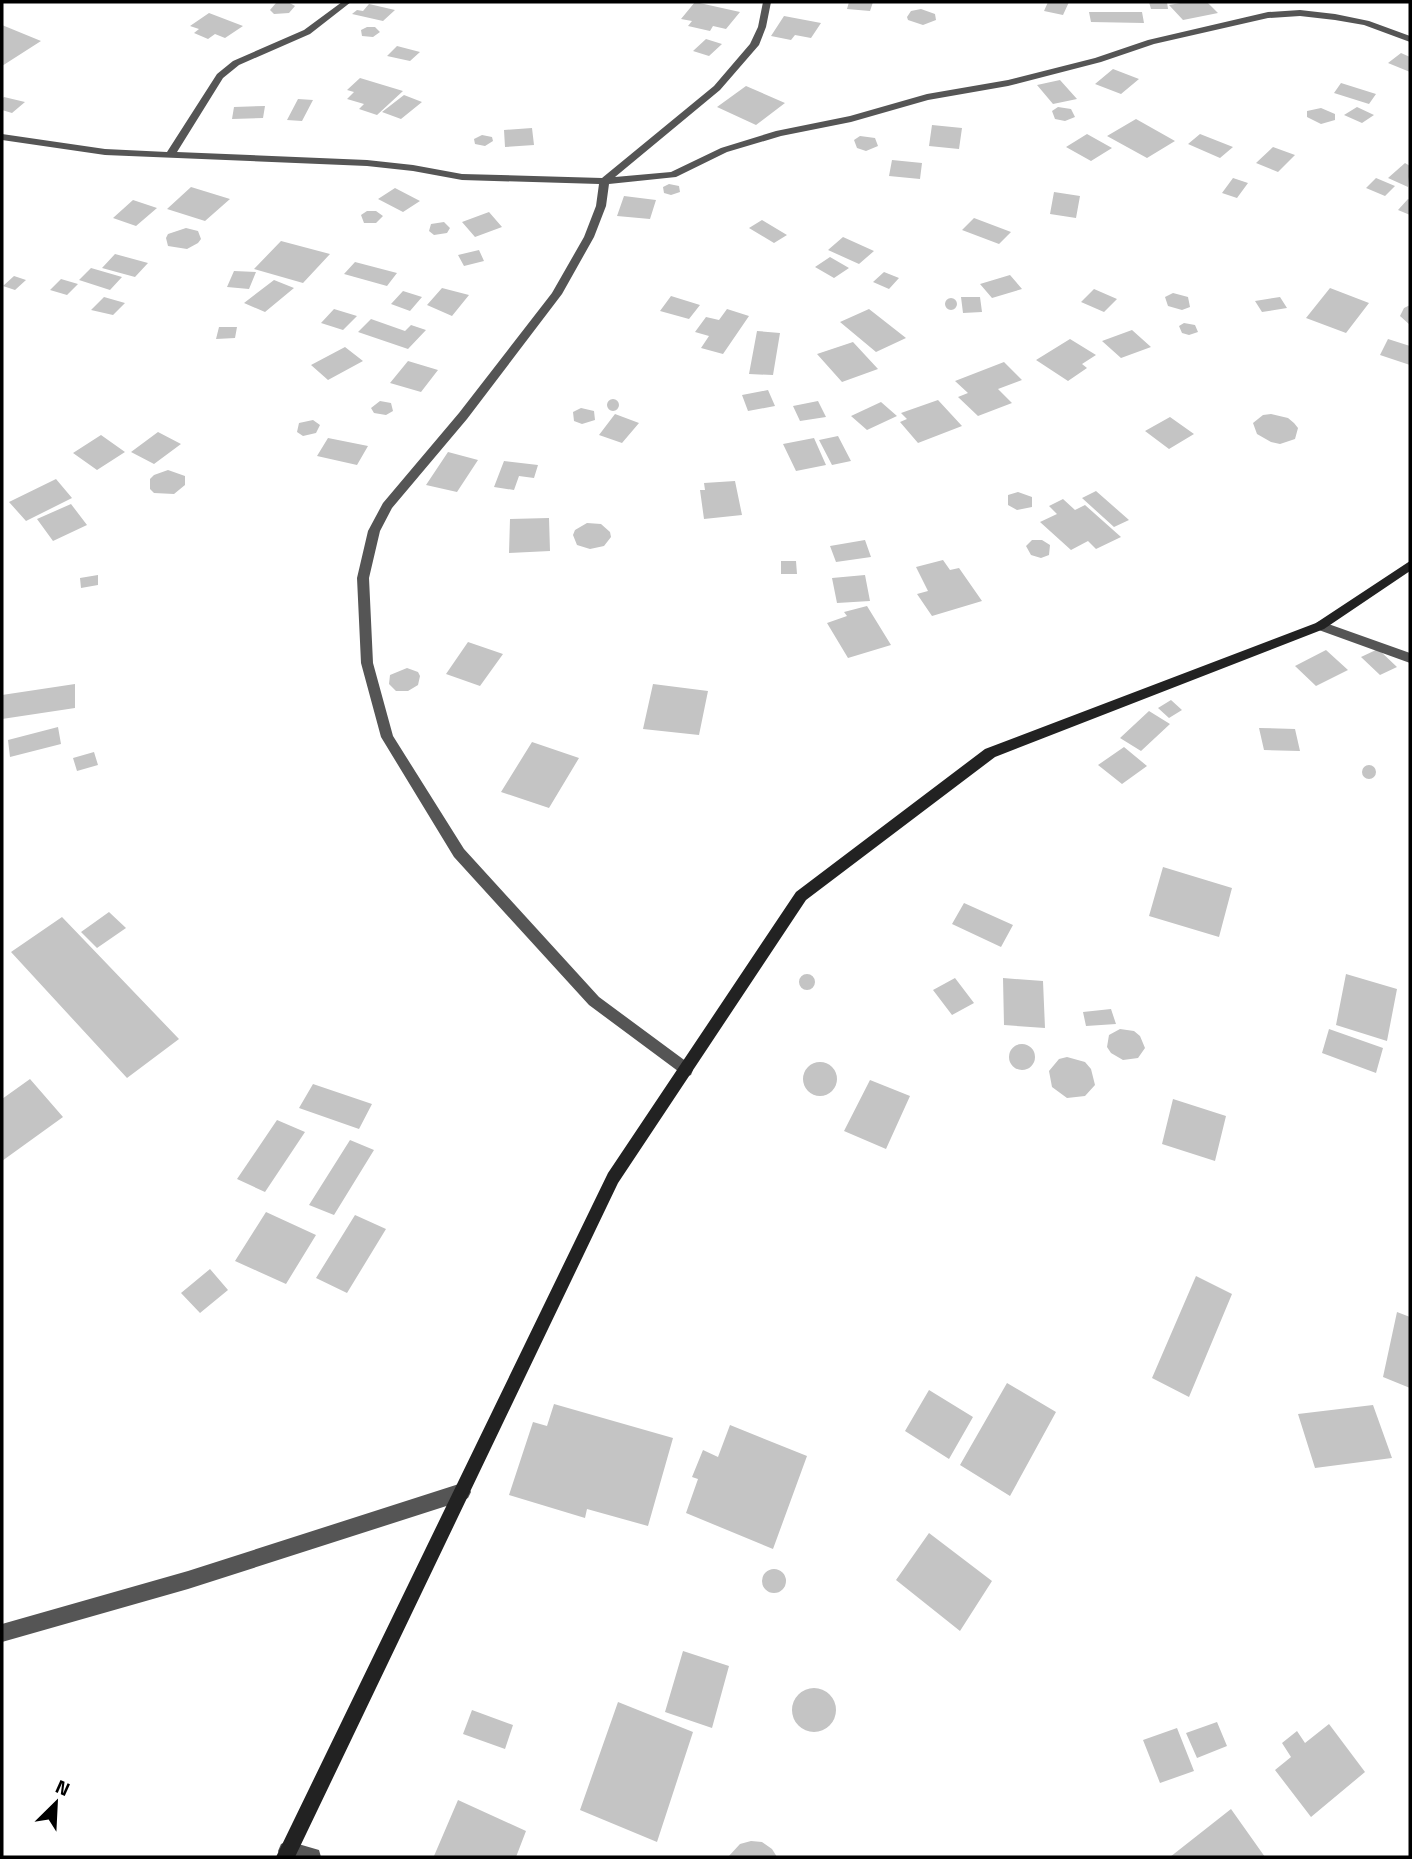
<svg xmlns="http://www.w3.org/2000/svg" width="1412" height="1859" font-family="'Titillium Web',sans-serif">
  <rect width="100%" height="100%" fill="#fff"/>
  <!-- building -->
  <path fill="#c4c4c4" d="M288,2L295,6L289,13L274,14L270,10L276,3Z
    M695,2L740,12L726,29L713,26L710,31L688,26L692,21L681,19Z
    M849,2H873L870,11L847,9Z
    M1048,2H1069L1063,15L1044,11Z
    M1149,2H1167L1168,9H1151Z
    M1186,2H1207L1218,13L1183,20L1169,5Z
    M369,4L395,10L383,21L352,14L357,10L363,11Z
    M921,9L935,14L936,20L923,25L908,20L907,17L911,11Z
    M1089,12H1142L1144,23L1091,22Z
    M209,13L243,26L225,38L215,34L208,39L194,33L199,29L190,26Z
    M784,16L821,23L811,38L795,35L791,40L771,36Z
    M2,25L41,41L2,66Z
    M367,27H375L380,32L373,37L362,36L361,30Z
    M706,39L722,44L709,56L693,51Z
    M397,46L420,52L410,61L387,56Z
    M1401,53L1410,57V72L1388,63Z
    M1113,69L1139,79L1121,94L1095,84Z
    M360,78L403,91L377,115L359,109L364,104L347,99L354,92L347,90Z
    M1060,80L1077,99L1053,104L1037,85Z
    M1341,83L1376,94L1369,104L1334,93Z
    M746,86L785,103L756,125L717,107Z
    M404,95L422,102L401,119L382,112Z
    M4,97L25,102L12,113L2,110V99Z
    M298,99L313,100L302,121L287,120Z
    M265,106L263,118L232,119L234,107Z
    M1058,107L1071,109L1075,117L1065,121L1055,119L1052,111Z
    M1357,107L1374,115L1362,123L1344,115Z
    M1321,108L1335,114V120L1321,124L1307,117V111Z
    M1136,119L1175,141L1147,158L1107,136Z
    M932,125L962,128L959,149L929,146Z
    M532,128L534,145L505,147L504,130Z
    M1087,134L1112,148L1091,161L1066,147Z
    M1200,134L1233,147L1220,158L1188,144Z
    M482,135L492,137L493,141L485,146L475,144L474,139Z
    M860,136L875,138L878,146L866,151L857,148L854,140Z
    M1273,147L1295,155L1278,172L1256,163Z
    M892,160L922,163L920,179L889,176Z
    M1405,163L1410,166L1408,187L1388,178Z
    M1233,178L1248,183L1237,198L1222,193Z
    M1376,178L1395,186L1385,196L1366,188Z
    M669,184L679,186L680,192L671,195L664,193L663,187Z
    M191,187L230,199L205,221L167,209Z
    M395,188L420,201L403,212L378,199Z
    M1054,192L1080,196L1076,218L1050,214Z
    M624,196L656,200L650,219L617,216Z
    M1408,199L1410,200V215L1398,210Z
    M133,200L157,208L136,226L113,218Z
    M367,211H376L383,216L376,223H364L361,215Z
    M489,212L502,227L475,237L462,222Z
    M974,218L1011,232L999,244L962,230Z
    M762,220L787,235L774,243L749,228Z
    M444,222L450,228L447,233L434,235L429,231L431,224Z
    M186,228L198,231L201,239L198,243L187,249L168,246L166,238L168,234Z
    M843,237L874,251L859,264L828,250Z
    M281,241L330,254L303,283L254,269Z
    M479,250L484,261L464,266L458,255Z
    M115,254L148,263L135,277L102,268Z
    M830,257L849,268L834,278L815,267Z
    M355,262L397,273L387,286L344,274Z
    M91,268L122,277L110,290L79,280Z
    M234,271L256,272L249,289L227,287Z
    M884,272L899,278L889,289L873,282Z
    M1010,275L1022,289L992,298L980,284Z
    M14,276L26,280L15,290L3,286Z
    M61,279L78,284L67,295L50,290Z
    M274,280L294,288L265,312L244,303Z
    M442,288L469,295L452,316L427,305Z
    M1330,288L1369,303L1346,333L1306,318Z
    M1094,289L1117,299L1104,312L1081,302Z
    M403,291L422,297L410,311L391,304Z
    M1173,293L1188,297L1190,307L1182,310L1168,306L1165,297Z
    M671,296L700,305L689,319L660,311Z
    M104,297L125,303L113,315L91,310Z
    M961,297H980L982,312L963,313Z
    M1280,297L1287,308L1262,312L1255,301Z
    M945 304a6 6 0 1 1 12 0a6 6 0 1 1-12 0Z
    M1410,305V325L1400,316L1404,308Z
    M334,309L357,316L343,330L321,323Z
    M727,309L749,316L723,354L701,348L709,336L695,332L706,317L719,320Z
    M869,309L906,338L876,352L840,322Z
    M371,319L405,331L411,325L426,330L408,349L358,332Z
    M1184,323L1195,325L1198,332L1189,335L1182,333L1179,326Z
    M219,327H237L235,338L216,339Z
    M1132,330L1151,347L1121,358L1102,341Z
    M757,331L780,333L773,375L749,374Z
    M1070,339L1096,355L1082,364L1087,368L1068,381L1036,360Z
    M1388,339L1410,346V365L1380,355Z
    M853,342L878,369L842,382L817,354Z
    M345,347L363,361L328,380L311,365Z
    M408,361L438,370L421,392L390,383Z
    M1004,362L1022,380L998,389L1012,403L978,416L958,397L968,393L955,381Z
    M768,390L775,406L748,411L742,395Z
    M607 405a6 6 0 1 1 12 0a6 6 0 1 1-12 0Z
    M938,400L962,426L918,443L900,422L907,419L901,413Z
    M380,401L391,403L393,411L386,415L374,413L371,408Z
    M818,401L826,417L800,421L793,406Z
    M881,402L897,416L867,430L851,416Z
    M581,408L594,411L595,420L582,424L574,421L573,412Z
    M615,414L639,423L622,443L599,435Z
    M1271,414L1288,418L1294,423L1298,428L1295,439L1280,444L1271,442L1257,434L1253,423L1263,415Z
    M1170,417L1194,434L1169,449L1145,431Z
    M313,420L320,425L316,433L303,436L297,432L299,423Z
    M158,432L181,444L154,464L131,452Z
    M101,435L125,452L97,470L73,453Z
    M838,436L851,461L832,465L819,440Z
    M328,438L368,446L357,465L317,456Z
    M814,438L826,465L796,471L783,444Z
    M448,452L478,460L457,492L426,485Z
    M504,461L538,465L534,478L519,476L514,490L494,487Z
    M168,470L185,476V485L174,494L154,493L150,489V479L154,475Z
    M56,479L72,498L26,521L9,502Z
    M735,481L742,515L704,519L700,490H705L704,483Z
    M1096,491L1129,520L1114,527L1082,498Z
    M1018,492L1032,497V507L1017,510L1008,505V495Z
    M1063,499L1075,510L1085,505L1121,537L1096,549L1088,541L1071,550L1040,522L1057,514L1049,506Z
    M71,504L87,525L53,541L37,519Z
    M549,518L550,551L509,553L510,519Z
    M587,523L601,524L610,532L611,537L604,546L590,549L577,545L573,535L575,530Z
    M865,540L871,557L836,562L830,546Z
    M1032,540H1042L1050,545L1049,555L1041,558L1031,555L1026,546Z
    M943,560L950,570L959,568L982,601L932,616L917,594L928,591L916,567Z
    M781,561H796L797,574H781Z
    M98,575V585L81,588L80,578Z
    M865,575L870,601L837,603L832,578Z
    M867,606L891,645L848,658L827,623L847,616L844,612Z
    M468,642L503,654L480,686L446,674Z
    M1378,649L1397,667L1380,675L1361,657Z
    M1326,650L1348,670L1316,686L1295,666Z
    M407,668L418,672L420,676L418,685L408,691H396L389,684L390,675Z
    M75,684V708L2,719V695Z
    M653,684L708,691L699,735L643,729Z
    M1171,700L1182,710L1169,718L1158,708Z
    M1149,711L1170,724L1141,751L1120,738Z
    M58,727L61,744L10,757L8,740Z
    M1259,728L1295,729L1300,751L1264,750Z
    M532,742L579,758L549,808L501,792Z
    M1124,747L1147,766L1122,784L1098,765Z
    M94,752L98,765L77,771L73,758Z
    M1362 772a7 7 0 1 1 14 0a7 7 0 1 1-14 0Z
    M1163,867L1232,888L1219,937L1149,916Z
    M964,903L1013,925L1001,947L952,924Z
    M109,912L126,928L97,948L81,932Z
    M62,917L179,1039L127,1078L11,952Z
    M799 982a8 8 0 1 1 16 0a8 8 0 1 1-16 0Z
    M1346,974L1397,989L1387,1041L1336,1025Z
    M955,978L974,1003L952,1015L933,990Z
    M1003,978L1043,981L1045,1028L1004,1025Z
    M1111,1009L1116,1024L1086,1026L1083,1012Z
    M1120,1029L1134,1031L1140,1036L1145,1048L1138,1058L1123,1060L1111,1053L1107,1047L1109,1035Z
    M1329,1029L1383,1048L1376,1073L1322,1053Z
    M1009 1057a13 13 0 1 1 26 0a13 13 0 1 1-26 0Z
    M1067,1057L1085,1062L1091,1069L1095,1085L1085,1096L1067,1098L1052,1087L1049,1071L1059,1059Z
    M803 1079a17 17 0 1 1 34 0a17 17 0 1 1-34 0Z
    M30,1079L63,1117L2,1161V1099Z
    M870,1080L910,1096L886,1149L844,1131Z
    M313,1084L372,1104L359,1129L299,1108Z
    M1173,1099L1226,1116L1215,1161L1162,1144Z
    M277,1120L305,1132L265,1192L237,1179Z
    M350,1140L374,1150L334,1215L309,1205Z
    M266,1212L316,1235L286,1284L235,1261Z
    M355,1215L386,1229L347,1293L316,1278Z
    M210,1269L228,1290L200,1313L181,1293Z
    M1196,1276L1232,1294L1189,1397L1152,1378Z
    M1397,1312L1410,1317V1388L1383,1377Z
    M1007,1383L1056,1412L1010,1496L960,1465Z
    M929,1390L973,1417L949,1459L905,1431Z
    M554,1404L673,1438L648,1526L587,1509L585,1518L509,1495L533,1422L547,1426Z
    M1373,1405L1392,1458L1315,1468L1298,1414Z
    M730,1425L807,1456L773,1549L686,1513L698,1479L692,1477L703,1450L718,1457Z
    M929,1533L992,1581L960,1631L896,1580Z
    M762 1581a12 12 0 1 1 24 0a12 12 0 1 1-24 0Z
    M683,1651L729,1666L712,1728L665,1712Z
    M792 1710a22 22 0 1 1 44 0a22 22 0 1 1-44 0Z
    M618,1702L693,1732L657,1842L580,1810Z
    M472,1710L513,1725L505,1749L463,1734Z
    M1217,1722L1227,1746L1197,1758L1186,1733Z
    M1329,1724L1365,1772L1311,1817L1275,1770L1291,1757L1282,1743L1297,1731L1305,1743Z
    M1177,1728L1194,1771L1160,1783L1143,1740Z
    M458,1800L526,1831L516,1857L434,1856Z
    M1231,1809L1265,1857H1170Z
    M751,1841L762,1842L772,1849L777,1857H728L740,1844Z"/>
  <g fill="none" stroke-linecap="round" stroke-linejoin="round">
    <!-- street -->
    <path fill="#555" fill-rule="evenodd" d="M342,2H351L310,34L239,65L223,78L177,152L367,160L413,165L462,174L602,178L714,86L750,44L758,27L763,2H771L766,27L759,45L720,90L615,177L671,172L721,148L776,131L850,116L927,94L1008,80L1095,58L1148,40L1268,12L1300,10L1335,14L1369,21L1410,36V42L1364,25L1335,20L1300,16L1268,18L1154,44L1101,62L1008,86L928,100L851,122L781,136L727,152L676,177L609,184L606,206L594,237L562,294L467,419L392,508L380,531L369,578L373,663L393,736L464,849L599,997L691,1065L693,1070L691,1075L686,1077L589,1005L454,857L381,737L361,663L357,578L368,531L383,503L459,413L552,293L584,237L596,206L599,184L462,180L413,171L367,166L105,155L2,140V134L105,149L167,152L217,74L233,61L304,30Z
      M1320,621L1410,653V663L1316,629L1314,626L1316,623Z
      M462,1483L468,1486L471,1492L468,1498L462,1501L188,1589L2,1642V1624L188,1571Z
      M288,1841L319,1850L321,1857H281L278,1851L281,1844Z"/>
    <!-- secondary -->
    <path fill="#222" fill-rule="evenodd" d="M1410,561V571L1324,629L995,757L806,900L618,1183L295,1857H276L608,1173L796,892L985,749L1316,623Z"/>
  </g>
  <!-- border -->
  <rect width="1412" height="1859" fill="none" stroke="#000000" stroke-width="7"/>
  <!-- north arrow -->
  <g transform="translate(56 1803) rotate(24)" stroke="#ffffff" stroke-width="5" paint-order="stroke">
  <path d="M0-5L12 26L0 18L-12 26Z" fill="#000000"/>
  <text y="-10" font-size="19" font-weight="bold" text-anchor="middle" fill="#000000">N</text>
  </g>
</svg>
